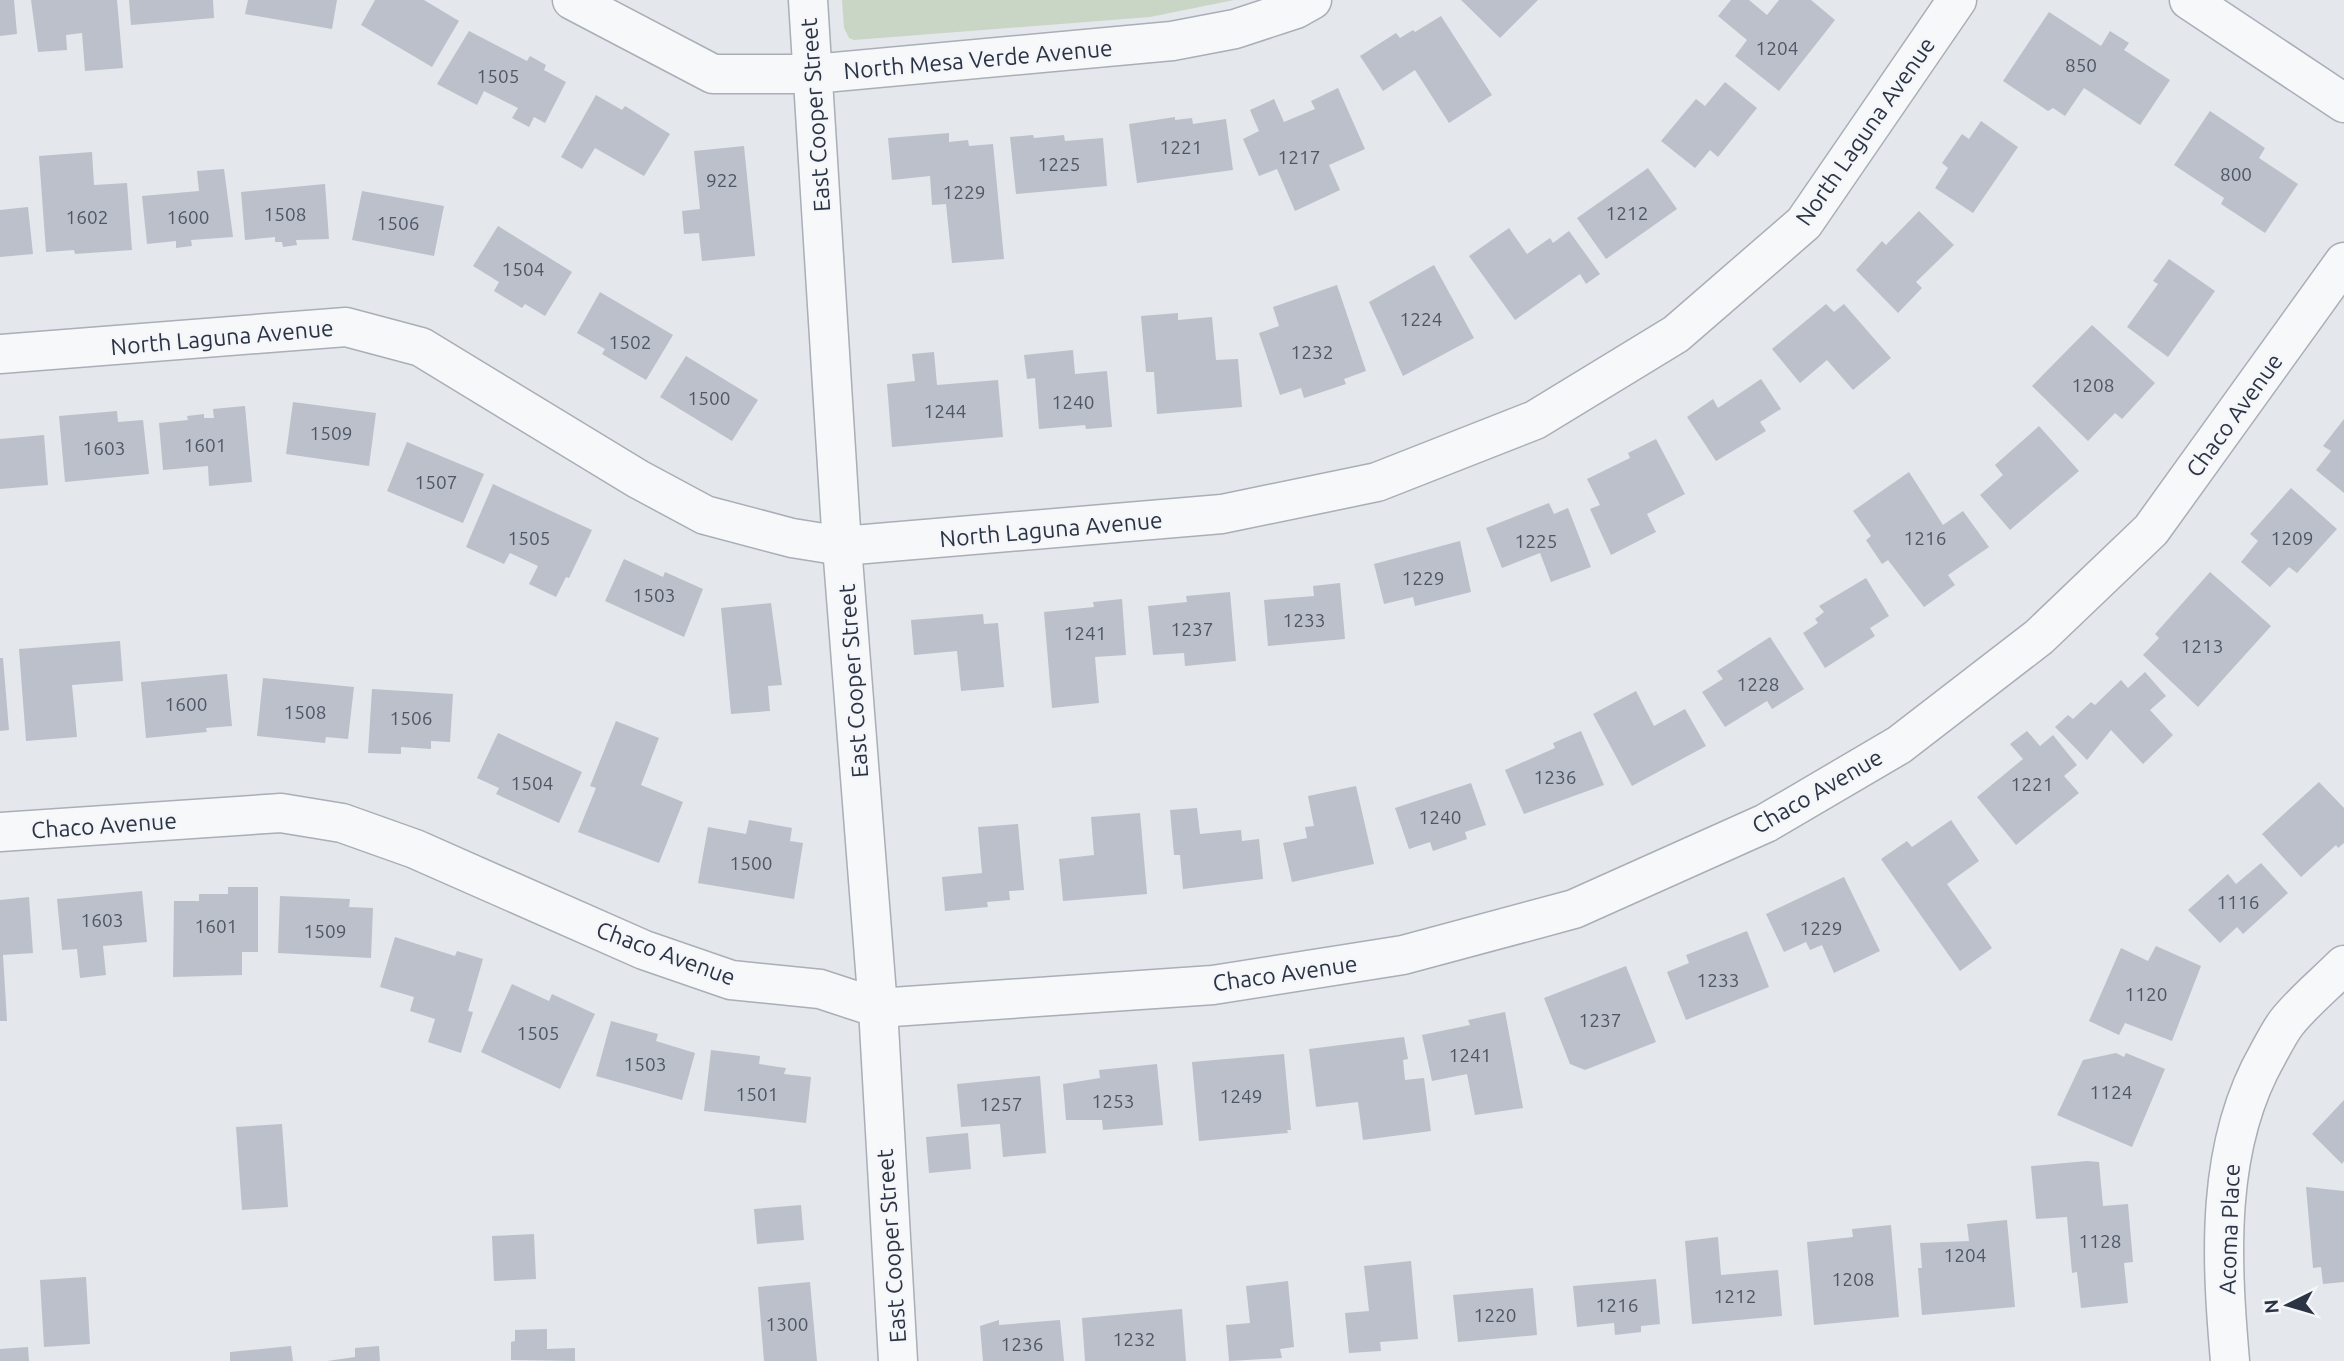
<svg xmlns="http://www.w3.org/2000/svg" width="2344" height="1361" font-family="Ubuntu,sans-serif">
  <rect width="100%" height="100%" fill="#e4e7ec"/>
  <!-- green -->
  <path fill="#c9d6c5" d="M842,0H1234L1150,17L854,40L849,38L844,28Z"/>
  <!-- building -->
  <path fill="#bbc0ca" d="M0,0H14L17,34L0,36Z
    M31,0H117L123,68L85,71L82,33L66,35L67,50L38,52Z
    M129,0H213L214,18L131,25Z
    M248,0H337L332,29L245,14Z
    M375,0H424L459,21L432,67L361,25Z
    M1461,0H1538L1500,38Z
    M1731,0H1749L1767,15L1779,0H1811L1835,20L1779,91L1735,56L1747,40L1718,16Z
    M2049,12L2101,46L2110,31L2129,43L2124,50L2170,80L2140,125L2084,88L2065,116L2053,108L2048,111L2003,81Z
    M1441,16L1492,95L1449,123L1415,70L1383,91L1360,56L1396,33L1400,38L1413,30L1415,32Z
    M469,31L527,61L530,56L546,65L544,70L566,82L545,123L534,117L529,127L512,118L518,108L484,91L477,105L437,84Z
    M1725,82L1757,108L1718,157L1710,150L1695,168L1661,141L1696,99L1705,106Z
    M1338,88L1365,149L1329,165L1340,190L1295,211L1277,169L1259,176L1243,139L1259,131L1250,110L1274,99L1284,122L1315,109L1311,101Z
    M596,95L622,110L625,106L670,134L644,176L595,148L582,169L561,157Z
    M2210,111L2265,148L2259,158L2298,184L2265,233L2221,204L2224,198L2174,165Z
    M1175,117V120L1192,118L1193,124L1226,119L1233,170L1137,183L1129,124Z
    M1981,121L2018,147L1973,213L1935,188L1948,168L1942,163L1962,134L1969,139Z
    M949,133V142L968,140L969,146L993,144L1004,259L952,263L946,204L932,205L930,176L892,180L888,138Z
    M1033,135L1034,138L1064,135L1065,141L1103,138L1107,186L1016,194L1010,137Z
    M744,146L755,256L702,261L699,233L684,234L682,211L700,209L694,151Z
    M92,152L94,185L127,183L132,250L75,254L74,250L46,252L39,156Z
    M1648,168L1677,209L1606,259L1577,218Z
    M224,169L233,237L191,240L192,246L176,248V241L147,244L142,196L199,191L197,171Z
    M325,184L329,239L296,240L297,245L283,247L282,242H275V237L245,240L241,192Z
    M362,191L444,206L434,256L352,240Z
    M28,207L33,254L0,257V210Z
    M1919,211L1954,245L1916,282L1922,288L1898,313L1856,270L1882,241L1886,245Z
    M498,226L572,272L545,316L525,304L522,308L494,291L499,282L473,266Z
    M1509,228L1527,254L1550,238L1553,243L1569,231L1600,274L1586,284L1580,274L1515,320L1469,256Z
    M2169,259L2215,291L2168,357L2127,327L2158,284L2153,281Z
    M1434,265L1474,338L1403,376L1369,302Z
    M1337,285L1366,371L1344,379L1346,384L1304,398L1301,388L1280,395L1259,333L1279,326L1273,307Z
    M600,292L673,335L646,380L602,354L605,349L577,333Z
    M1826,304L1834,312L1844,304L1891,358L1853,390L1827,360L1800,383L1772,349Z
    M1178,313V320L1212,317L1216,360L1238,359L1242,407L1157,414L1154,372H1146L1141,316Z
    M2092,325L2155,383L2122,419L2115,413L2088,441L2032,386Z
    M1073,350L1075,374L1107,371L1112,427L1086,429L1085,425L1039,429L1035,378L1027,379L1024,355Z
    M934,352L937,385L998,380L1003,437L892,447L887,384L915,381L912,354Z
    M686,356L758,400L732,441L660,397Z
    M1761,379L1781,409L1760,422L1766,431L1716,461L1687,417L1713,399L1718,408Z
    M293,402L376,413L369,466L286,454Z
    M245,406L252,482L209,486L208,466L163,470L159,423L188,420L187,416L204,414V418H214L213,409Z
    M117,411L118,422L143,420L149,474L65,482L59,416Z
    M2344,419V493L2316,470L2331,451L2323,446Z
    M2039,426L2079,471L2010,530L1980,495L2003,475L1995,465Z
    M44,435L48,485L0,489V439Z
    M1656,439L1685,494L1647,514L1656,532L1611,555L1590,509L1600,505L1587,479L1630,458L1628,453Z
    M407,442L484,474L463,523L387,491Z
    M1909,472L1943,525L1963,511L1989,547L1948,575L1955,585L1924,607L1888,560L1882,564L1866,540L1871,536L1853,511Z
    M493,484L592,530L569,578L566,577L556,597L529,584L538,566L510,553L504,564L466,547Z
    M2291,488L2337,529L2297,573L2289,567L2270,587L2241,562L2258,541L2250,534Z
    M1549,503L1554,514L1568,508L1591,567L1551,582L1540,553L1502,568L1486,528Z
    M1460,541L1471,592L1415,606L1413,597L1384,604L1374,564Z
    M624,559L663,577L665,572L703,589L684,637L605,601Z
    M2210,572L2271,626L2198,707L2143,655L2159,638L2155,634Z
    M1866,578L1889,616L1870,628L1875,636L1825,668L1803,633L1818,623L1815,619L1824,612L1819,606Z
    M1340,583L1345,639L1268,646L1264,600L1314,596L1313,586Z
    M1230,592L1236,661L1185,666L1184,653L1153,655L1148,606L1187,602L1186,596Z
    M1122,599L1126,655L1095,657L1099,703L1052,708L1044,612L1094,607L1093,602Z
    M771,603L782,685L768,686L770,711L731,714L721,608Z
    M983,614L984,624L998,623L1004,687L961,691L957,651L914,655L911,620Z
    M1770,637L1804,689L1772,709L1767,701L1725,727L1702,692L1723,679L1717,671Z
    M120,641L123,681L72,685L77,737L26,741L19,649Z
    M0,658H3L9,730L0,731Z
    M2145,672L2166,696L2150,710L2173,735L2143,764L2111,730L2087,760L2055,727L2068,715L2073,719L2091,702L2095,705L2121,680L2128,688Z
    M227,674L232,726L206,728L207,732L146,738L141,682Z
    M263,678L354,687L348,739L326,737L325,743L257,736Z
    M372,689L453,694L450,742L431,741V749L401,747V754L368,753Z
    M1636,691L1654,726L1685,709L1706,746L1632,786L1593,714Z
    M616,721L659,738L641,785L683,802L659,863L578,832L596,788L590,786Z
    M1581,731L1604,785L1524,814L1505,770L1555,748L1553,743Z
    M2027,731L2040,746L2053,735L2077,765L2064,776L2079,793L2016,845L1977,797L2023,759L2010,744Z
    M498,733L582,772L559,823L496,794L499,788L477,778Z
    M2319,782L2344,808V843L2338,848L2336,845L2301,877L2262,834Z
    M1471,783L1486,825L1465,832L1467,839L1433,851L1430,842L1409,849L1395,808Z
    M1356,786L1374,864L1292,882L1283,843L1307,838L1305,827L1314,826L1308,796Z
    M1197,808L1200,834L1241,830L1242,841L1259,839L1263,879L1183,889L1180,855H1174L1170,810Z
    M1140,813L1147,894L1063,901L1059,859L1094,855L1091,817Z
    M749,820L792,828L790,841L803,843L794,899L698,883L708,827L746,834Z
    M1951,820L1979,861L1947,884L1992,948L1960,971L1881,859L1907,841L1912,847Z
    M1018,824L1024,890L1009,891L1010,900L987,902L988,907L945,911L942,877L982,873L978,827Z
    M2261,863L2288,893L2243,934L2237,927L2220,943L2188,910L2228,874L2236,884Z
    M1844,877L1880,951L1834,973L1822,945L1810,950L1806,942L1784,952L1766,914Z
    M228,887H258V952H242V975L173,977L174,901H199V894H228Z
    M142,891L147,942L103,946L106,975L80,978L77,949L62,950L57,899Z
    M280,896L350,899L349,907L373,908L371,958L278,953Z
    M29,897L33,953L3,955L7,1021H0V900Z
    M1747,931L1769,987L1686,1020L1667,972L1689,963L1686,955Z
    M395,937L455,956L457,951L483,959L468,1011L473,1012L461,1053L428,1042L435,1019L410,1011L414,997L380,987Z
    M2156,946L2201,966L2172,1041L2125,1023L2119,1035L2089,1021L2121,948L2148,961Z
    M1626,966L1656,1042L1585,1070L1570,1064L1544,998Z
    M512,984L549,1001L552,994L595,1014L560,1089L481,1052Z
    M1505,1012L1523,1108L1475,1115L1467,1074L1432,1081L1422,1035L1470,1025L1468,1020Z
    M611,1021L658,1034L656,1041L695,1053L682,1100L596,1076Z
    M1404,1037L1408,1059L1403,1060L1405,1080L1424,1078L1431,1131L1363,1140L1358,1102L1316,1107L1309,1049Z
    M711,1050L760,1056L759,1064L786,1068L784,1074L811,1077L806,1123L704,1111Z
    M2116,1053L2124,1057L2126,1053L2165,1069L2132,1147L2057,1115L2083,1060Z
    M1284,1054L1291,1130H1287L1288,1133L1199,1141L1192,1062Z
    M1157,1064L1163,1125L1103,1130L1102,1120H1066L1063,1084L1100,1078L1099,1070Z
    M1040,1076L1046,1153L1003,1157L1000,1124L961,1127L957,1084Z
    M2344,1100V1161L2342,1164L2312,1134Z
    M282,1124L288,1207L242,1210L236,1127Z
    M968,1133L971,1169L929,1173L926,1137Z
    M2087,1161L2099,1162L2103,1206L2128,1204L2133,1262L2124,1263L2128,1303L2081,1308L2077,1272L2072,1273L2067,1217L2036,1219L2031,1166Z
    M2306,1187L2344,1191V1282L2323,1284L2321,1267L2313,1268Z
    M801,1205L804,1240L757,1244L754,1209Z
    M2007,1220L2015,1307L1922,1315L1918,1268H1922L1920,1243L1969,1241L1967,1224Z
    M1891,1225L1899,1317L1814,1325L1807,1242L1853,1237L1852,1229Z
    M534,1234L536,1279L494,1281L492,1236Z
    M1718,1237L1721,1275L1778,1270L1782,1316L1692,1324L1685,1241Z
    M1411,1261L1418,1339L1380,1342L1381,1351L1349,1353L1345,1313L1369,1311L1364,1266Z
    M86,1277L90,1344L44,1347L40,1280Z
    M1656,1279L1660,1324L1641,1326V1332L1615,1335L1614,1323L1577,1327L1573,1286Z
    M1288,1281L1294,1347L1280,1349L1282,1358L1229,1361L1226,1325L1250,1323L1246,1286Z
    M810,1282L817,1361H764L758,1287Z
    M1533,1288L1537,1335L1458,1342L1453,1295Z
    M1182,1309L1186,1361H1085L1082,1318Z
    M999,1320V1325L1060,1320L1064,1361H983L980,1326Z
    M547,1329V1349L575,1348V1361L511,1360V1342L515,1341V1330Z
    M291,1346L293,1361H230V1352Z
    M379,1346L380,1361H327L355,1357V1348Z
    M28,1347L29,1361H0V1349Z"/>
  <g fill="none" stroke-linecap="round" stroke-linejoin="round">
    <!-- minor casing -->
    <g stroke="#a9aeb7" stroke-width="41">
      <path id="minor" d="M572,0L713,74H813L1172,41L1235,29L1296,9L1312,0
        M808,0L842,546L878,1008L898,1361
        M2189,0L2344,103
        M0,354L346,327L421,347L638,479L705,515L792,538L842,546L1222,514L1377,482L1535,420L1676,334L1804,223L1957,0
        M0,832L281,813L342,823L415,849L644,950L731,980L820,989L878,1008L1213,985L1403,955L1574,909L1766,823L1899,745L2039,637L2151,530L2344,262
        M2230,1361C2221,1258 2215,1146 2268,1054C2274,1043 2280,1031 2287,1022C2304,1001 2325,984 2344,965"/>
    </g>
    <!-- minor -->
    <use href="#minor" stroke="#f7f8fa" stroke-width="38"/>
  </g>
  <g text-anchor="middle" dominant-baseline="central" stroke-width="5" stroke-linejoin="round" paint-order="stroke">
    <!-- number labels -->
    <g font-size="19" fill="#4f5766">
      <text x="1777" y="48">1204</text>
      <text x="2081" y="65">850</text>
      <text x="498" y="76">1505</text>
      <text x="1181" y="147">1221</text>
      <text x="1299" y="157">1217</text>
      <text x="1059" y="164">1225</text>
      <text x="2236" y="174">800</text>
      <text x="722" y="180">922</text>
      <text x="964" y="192">1229</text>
      <text x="1627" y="213">1212</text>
      <text x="285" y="214">1508</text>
      <text x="87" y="217">1602</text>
      <text x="188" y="217">1600</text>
      <text x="398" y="223">1506</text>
      <text x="523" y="269">1504</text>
      <text x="1421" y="319">1224</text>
      <text x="630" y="342">1502</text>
      <text x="1312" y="352">1232</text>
      <text x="2093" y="385">1208</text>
      <text x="709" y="398">1500</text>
      <text x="1073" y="402">1240</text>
      <text x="945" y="411">1244</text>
      <text x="331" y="433">1509</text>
      <text x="205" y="445">1601</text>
      <text x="104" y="448">1603</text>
      <text x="436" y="482">1507</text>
      <text x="529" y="538">1505</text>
      <text x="1925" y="538">1216</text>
      <text x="2292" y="538">1209</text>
      <text x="1536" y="541">1225</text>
      <text x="1423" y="578">1229</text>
      <text x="654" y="595">1503</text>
      <text x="1304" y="620">1233</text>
      <text x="1192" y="629">1237</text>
      <text x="1085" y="633">1241</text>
      <text x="2202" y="646">1213</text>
      <text x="1758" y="684">1228</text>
      <text x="186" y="704">1600</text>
      <text x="305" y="712">1508</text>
      <text x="411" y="718">1506</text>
      <text x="1555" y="777">1236</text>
      <text x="532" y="783">1504</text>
      <text x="2032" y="784">1221</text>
      <text x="1440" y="817">1240</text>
      <text x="751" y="863">1500</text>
      <text x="2238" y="902">1116</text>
      <text x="102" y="920">1603</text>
      <text x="216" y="926">1601</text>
      <text x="1821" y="928">1229</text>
      <text x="325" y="931">1509</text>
      <text x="1718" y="980">1233</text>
      <text x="2146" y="994">1120</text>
      <text x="1600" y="1020">1237</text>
      <text x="538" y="1033">1505</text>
      <text x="1470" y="1055">1241</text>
      <text x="645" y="1064">1503</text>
      <text x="2111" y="1092">1124</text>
      <text x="757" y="1094">1501</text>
      <text x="1241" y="1096">1249</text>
      <text x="1113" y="1101">1253</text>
      <text x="1001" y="1104">1257</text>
      <text x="2100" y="1241">1128</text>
      <text x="1965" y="1255">1204</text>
      <text x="1853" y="1279">1208</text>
      <text x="1735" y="1296">1212</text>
      <text x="1617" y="1305">1216</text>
      <text x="1495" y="1315">1220</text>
      <text x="787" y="1324">1300</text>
      <text x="1134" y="1339">1232</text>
      <text x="1022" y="1344">1236</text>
    </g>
    <!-- street labels -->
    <g font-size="23" fill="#2b3445" stroke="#f4f6f9">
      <text transform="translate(978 59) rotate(-5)">North Mesa Verde Avenue</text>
      <text transform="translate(815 115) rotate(-94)">East Cooper Street</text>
      <text transform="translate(1865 131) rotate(-55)">North Laguna Avenue</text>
      <text transform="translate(222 337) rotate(-5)">North Laguna Avenue</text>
      <text transform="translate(2234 415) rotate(-54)">Chaco Avenue</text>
      <text transform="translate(1051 529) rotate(-5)">North Laguna Avenue</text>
      <text transform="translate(853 681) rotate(-94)">East Cooper Street</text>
      <text transform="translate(1817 791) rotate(-30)">Chaco Avenue</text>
      <text transform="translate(104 825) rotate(-4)">Chaco Avenue</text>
      <text transform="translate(666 953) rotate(20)">Chaco Avenue</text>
      <text transform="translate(1285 973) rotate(-8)">Chaco Avenue</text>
      <text transform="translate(2229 1229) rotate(-88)">Acoma Place</text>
      <text transform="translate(891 1246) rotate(-94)">East Cooper Street</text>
    </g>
  </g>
  <!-- north arrow -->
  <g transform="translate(2288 1305) rotate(265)" stroke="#f4f6f9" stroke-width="5" paint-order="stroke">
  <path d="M0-5L12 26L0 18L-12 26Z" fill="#2b3445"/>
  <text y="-10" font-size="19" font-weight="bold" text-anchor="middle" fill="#2b3445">N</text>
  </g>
</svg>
